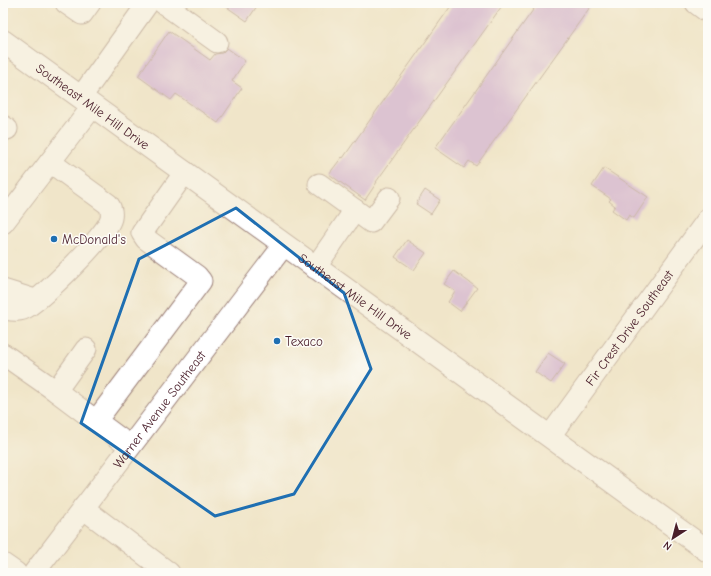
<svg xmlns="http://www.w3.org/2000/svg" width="711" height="576" font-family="'Comic Neue',sans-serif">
  <rect width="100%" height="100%" fill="#fdfcf7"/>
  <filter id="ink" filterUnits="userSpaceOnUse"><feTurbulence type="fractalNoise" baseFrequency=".025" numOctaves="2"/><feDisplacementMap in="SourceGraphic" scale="8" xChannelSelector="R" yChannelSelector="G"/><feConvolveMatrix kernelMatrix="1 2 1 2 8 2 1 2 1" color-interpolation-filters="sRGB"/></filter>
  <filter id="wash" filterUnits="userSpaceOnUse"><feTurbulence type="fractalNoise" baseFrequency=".012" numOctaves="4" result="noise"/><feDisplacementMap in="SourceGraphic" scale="16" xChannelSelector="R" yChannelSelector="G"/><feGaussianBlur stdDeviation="0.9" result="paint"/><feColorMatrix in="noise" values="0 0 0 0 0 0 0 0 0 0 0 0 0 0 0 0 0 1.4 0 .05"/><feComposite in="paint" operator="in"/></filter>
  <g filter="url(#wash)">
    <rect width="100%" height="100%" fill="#f0e5c9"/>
    <g id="blocks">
      <!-- building -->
      <path fill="#c499db" d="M221,3H259L247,21Z
        M453,3H504L376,182H377L365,200L329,174L342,157L343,158Z
        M538,3H593L476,166L469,161L464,168L435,148Z
        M169,31L210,60L215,54L222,53L227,48L245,61L232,81L242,88L218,123L176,94L171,100L138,76Z
        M604,168L648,197L634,218L629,215L626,220L612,210L615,206L609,201L611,199L592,186Z
        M425,190L440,200L431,214L416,204Z
        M407,240L426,253L414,270L395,257Z
        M454,271L477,288L460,311L448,302L455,291L444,284Z
        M548,353L565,364L551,383L535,372Z"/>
    </g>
  </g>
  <g filter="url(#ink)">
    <use href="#blocks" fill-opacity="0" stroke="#9d827a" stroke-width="1"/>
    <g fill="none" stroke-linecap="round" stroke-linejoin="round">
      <!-- minor casing -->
      <g stroke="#9d827a" stroke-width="23">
        <g id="minor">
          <path d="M66,3L82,14L90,3"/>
          <path d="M163,3L217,42"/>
          <path d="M696,3L708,12"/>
          <path d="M81,97L148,3"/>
          <path d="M3,126L7,129"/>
          <path d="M355,210L371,222L389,198"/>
          <path d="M3,223L93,106"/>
          <path d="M315,268L355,210L319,184"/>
          <path d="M3,290L35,300"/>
          <path d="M3,309C11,310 19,312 27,307C44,296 107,236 111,218C112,213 111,208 108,204L50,162"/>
          <path d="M86,349L56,391L96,421"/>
          <path d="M3,354L56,391"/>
          <path id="s1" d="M550,436L708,219"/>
          <path d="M130,446L96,421L201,281L197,276L146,239L142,233L185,172"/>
          <path d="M83,508L169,573"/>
          <path d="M3,564L16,573"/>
          <path id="s2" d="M34,573L284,245"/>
        </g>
      </g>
      <!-- major casing -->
      <g stroke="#9d827a" stroke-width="24">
        <g id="major">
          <path id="s3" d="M3,41L708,551"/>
        </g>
      </g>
      <!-- minor -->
      <use href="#minor" stroke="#fff" stroke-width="21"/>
      <!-- major -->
      <use href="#major" stroke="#fff" stroke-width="22"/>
    </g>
  </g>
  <!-- marked area -->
  <path d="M0 0H711V576H0ZM236,208L344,293L371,369L294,494L215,516L81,423L139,259Z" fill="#f0e5c9" fill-opacity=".55" fill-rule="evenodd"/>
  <path fill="none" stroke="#1f6fb2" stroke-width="3" stroke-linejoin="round" d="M236,208L344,293L371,369L294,494L215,516L81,423L139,259Z"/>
  <!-- markers -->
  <g fill="#1f6fb2" stroke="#fdfcf7" stroke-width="1.5">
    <circle cx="54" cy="239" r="4"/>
    <circle cx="277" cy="341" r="4"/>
  </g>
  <g text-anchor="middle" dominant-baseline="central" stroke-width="3" stroke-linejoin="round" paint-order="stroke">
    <!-- street labels -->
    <g font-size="13" fill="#4a1f2b" stroke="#fdfcf7">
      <text stroke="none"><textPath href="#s3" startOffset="111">Southeast Mile Hill Drive</textPath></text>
      <text stroke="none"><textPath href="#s3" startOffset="435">Southeast Mile Hill Drive</textPath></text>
      <text stroke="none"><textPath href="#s1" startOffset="134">Fir Crest Drive Southeast</textPath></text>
      <text stroke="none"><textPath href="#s2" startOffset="206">Warner Avenue Southeast</textPath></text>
    </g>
    <!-- poi labels -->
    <g font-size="13" fill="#4a1f2b" stroke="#fdfcf7" text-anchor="start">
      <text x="62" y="239">McDonald's</text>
      <text x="285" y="341">Texaco</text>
    </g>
  </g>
  <!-- margin -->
  <rect width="711" height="576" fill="none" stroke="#fdfcf7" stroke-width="16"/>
  <!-- north arrow -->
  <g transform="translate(673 538) rotate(216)" stroke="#fdfcf7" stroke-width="3" paint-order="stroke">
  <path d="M0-3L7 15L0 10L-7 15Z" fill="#4a1f2b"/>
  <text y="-6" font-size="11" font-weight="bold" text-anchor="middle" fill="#4a1f2b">N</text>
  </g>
</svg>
